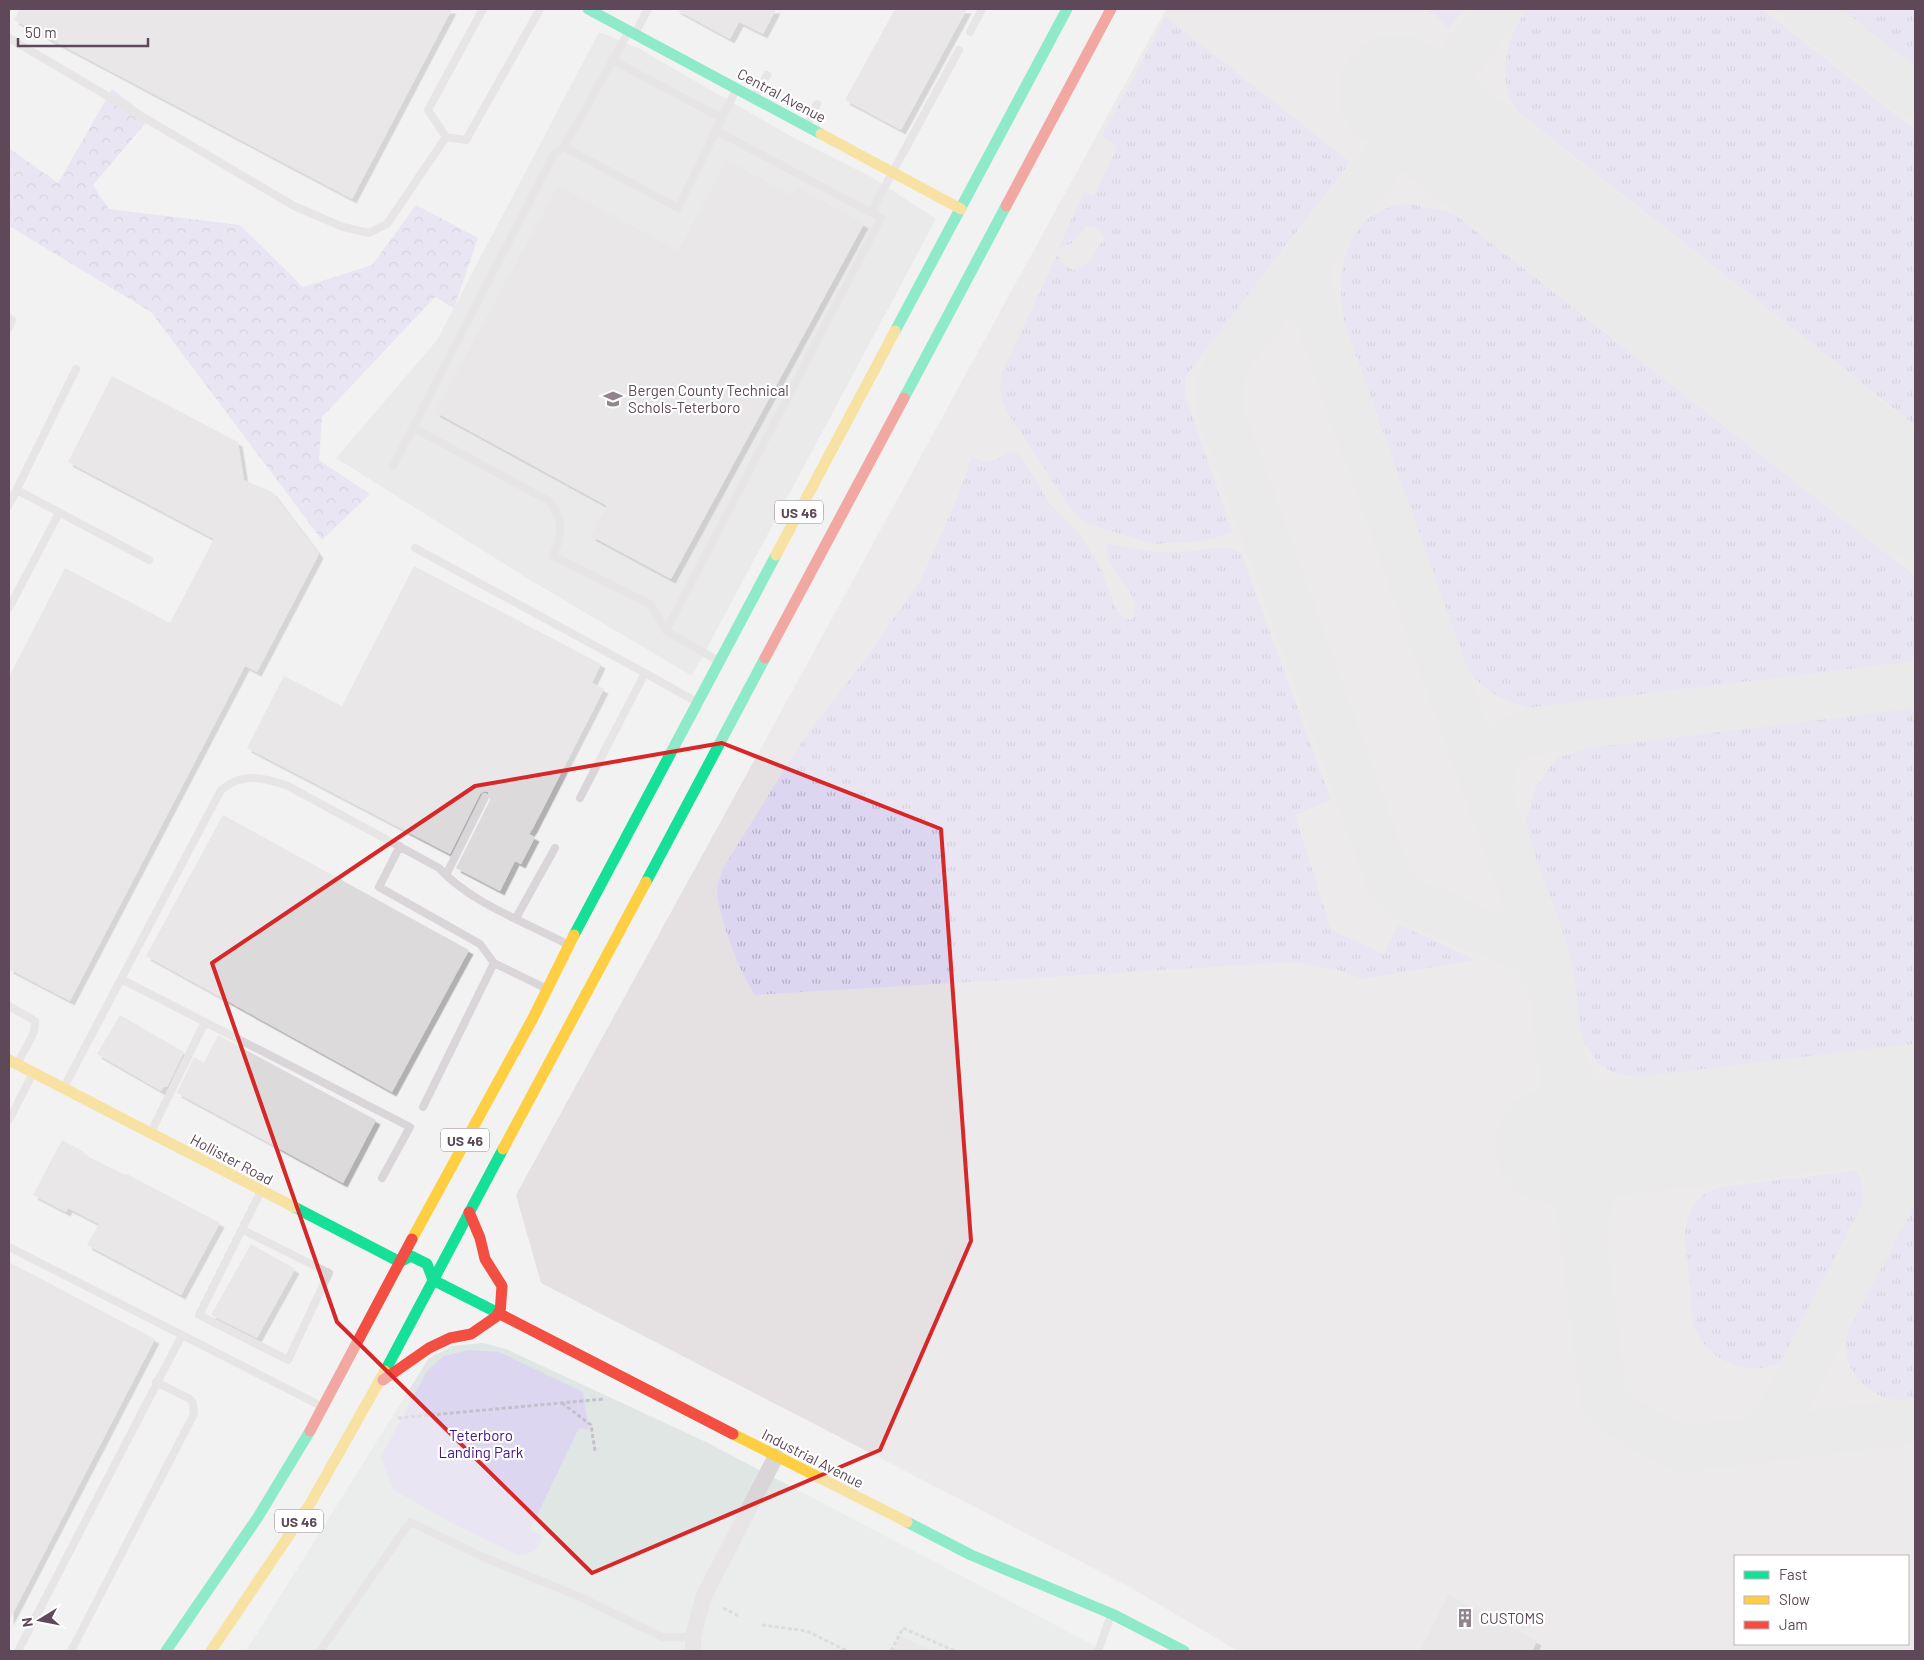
<svg xmlns="http://www.w3.org/2000/svg" width="1924" height="1660" font-family="Barlow,sans-serif">
  <defs>
    <pattern id="grass-tufts" width="24" height="20" patternUnits="userSpaceOnUse" patternTransform="scale(1.25)"><rect width="24" height="20" fill="#ddd6f1"/><path d="M3 7l-1-3M5 7V3M7 7l1-3M15 17l-1-3M17 17v-4M19 17l1-3" fill="none" stroke="#b6b0c6"/></pattern>
    <pattern id="forest-crowns" width="20" height="18" patternUnits="userSpaceOnUse" patternTransform="scale(1.25)"><rect width="20" height="18" fill="#ddd6f1"/><path d="M2 6a3 3 0 1 1 6 0M12 15a3 3 0 1 1 6 0" fill="none" stroke="#b6b0c6"/></pattern>
    <filter id="shadow"><feDropShadow dx="4.5" dy="4.5" stdDeviation="0" flood-color="#0004"/></filter>
  </defs>
  <rect width="100%" height="100%" fill="#f2f2f2"/>
  <!-- commercial -->
  <path fill="#e0e6e4" d="M483,1343L506,1349L706,1442L1105,1651H246L429,1358L453,1346Z"/>
  <!-- education -->
  <path fill="#e2e0e0" d="M599,32L638,48L794,138L873,178L936,219L692,676L530,580L336,458L437,340Z"/>
  <!-- airport -->
  <path fill="#e5e1e3" fill-rule="evenodd" d="M1166,9H1915V1651H1238L1126,1585L541,1283L516,1195ZM1735,1556H1908V1644H1735Z"/>
  <!-- grass -->
  <path fill="url(#grass-tufts)" d="M1423,9H1464L1448,29L1436,15Z
    M1527,9H1762L1915,130V425L1518,112C1495,83 1506,36 1527,9Z
    M1838,9H1915V69Z
    M1166,17L1350,162L1185,377V394L1232,532L1202,541L1153,544L1086,523L1071,509L1009,415C1000,398 999,392 1002,373L1058,253L1061,264L1074,270L1090,261L1104,238C1099,229 1096,225 1086,226L1072,243L1059,248L1084,191L1094,196L1117,148L1102,135Z
    M1411,204L1453,213L1915,576V661L1528,708C1499,699 1484,691 1466,667L1344,322C1335,268 1345,207 1411,204Z
    M1009,452L1019,454L1052,507L1080,535L1101,569L1115,607L1123,618L1131,620C1148,591 1104,578 1106,543C1130,549 1155,553 1180,552C1200,552 1223,542 1241,553L1331,800L1295,815L1330,927L1338,933L1384,954L1398,924L1475,960L1362,979L1338,970L1294,962L755,995C740,973 718,917 717,890C717,883 721,875 723,868L803,740L869,654L921,579L955,504L972,457C987,465 996,461 1009,452Z
    M1915,708V1045L1641,1078L1614,1073L1598,1063L1585,1044L1579,1027L1576,988L1565,938L1531,844L1526,821L1535,789L1556,759L1590,746Z
    M1855,1171L1861,1178L1864,1201L1780,1363C1750,1377 1709,1362 1696,1330C1689,1314 1691,1290 1689,1273C1686,1254 1682,1234 1689,1215C1694,1199 1706,1191 1722,1187Z
    M1915,1192V1400C1868,1406 1834,1367 1849,1321Z"/>
  <!-- forest -->
  <path fill="url(#forest-crowns)" d="M112,89L150,118L93,185L109,209L240,225L303,287L372,265L416,205L478,238L454,308L435,297L322,417L319,460L370,494L322,540L151,312L9,226V148L58,183Z"/>
  <!-- park -->
  <path fill="#ddd6f1" d="M469,1350L499,1352L583,1392L589,1430L579,1428L530,1530L541,1535L542,1539C537,1550 530,1555 517,1555L448,1521L394,1490L381,1457L427,1371L444,1356Z"/>
  <g fill="none" stroke-linecap="round" stroke-linejoin="round">
    <!-- taxiway -->
    <path stroke="#e1dfe0" stroke-width="46" d="M1499,9L1315,249C1306,271 1307,286 1315,309L1549,965L1603,1395L1607,1405L1622,1417L1683,1449L1915,1421
      M1805,9L1915,96
      M1315,249L1229,357L1218,390L1220,410L1390,883L1403,897L1418,904L1528,951L1543,969L1551,986
      M1491,799C1486,768 1501,744 1530,732L1915,685
      M1566,1068C1574,1096 1597,1122 1626,1130C1634,1132 1644,1132 1653,1133
      M1809,1115L1854,1128L1877,1152L1889,1179L1887,1209
      M1586,1225C1590,1172 1618,1157 1660,1132
      M1766,1439L1915,1154"/>
    <!-- runway -->
    <path stroke="#e1dfe0" stroke-width="116" d="M1397,93L1915,501
      M1553,1145L1915,1102"/>
  </g>
  <!-- building -->
  <path fill="#dddadb" filter="url(#shadow)" d="M20,9H452L352,199L14,20Z
    M675,9H776L763,34L739,22L730,39Z
    M895,9H967L901,130L845,100Z
    M727,160L792,196L797,187L864,224L671,579L591,536L607,506L435,412L558,186L678,251Z
    M112,376L238,442L244,480L272,492L319,554L257,672L245,666L70,1001L9,969V677L65,568L170,623L214,539L68,462Z
    M414,566L601,664L592,683L604,689L533,828L529,834L535,837L521,864L515,861L500,891L456,868L490,800L488,792L484,791L480,794L450,854L247,748L284,676L342,706Z
    M223,815L469,950L392,1092L146,956Z
    M120,1015L184,1052L167,1087L164,1086L161,1091L97,1054Z
    M218,1035L376,1120L343,1183L177,1093L194,1057L204,1063Z
    M62,1140L84,1152L83,1154L125,1175V1173L220,1223L181,1295L87,1245L99,1224L68,1208L66,1212L33,1195Z
    M251,1244L295,1269L257,1338L211,1315Z
    M9,1262L155,1339L9,1621Z
    M1448,1595L1537,1641L1532,1651H1420Z
    M900,1636L934,1651H893Z"/>
  <g fill="none" stroke-linecap="round" stroke-linejoin="round">
    <!-- path -->
    <path stroke="#c6bfcc" stroke-width="3" stroke-dasharray="4 2.5" stroke-linecap="butt" d="M562,1403L591,1425L595,1451
      M398,1418L604,1399
      M723,1608L739,1616
      M762,1625L807,1631L847,1651
      M891,1651L903,1628L955,1651"/>
    <!-- lane -->
    <path stroke="#d9d5d8" stroke-width="8" d="M483,9L428,110L446,137L466,140L540,9
      M636,32L648,9
      M970,32L982,9
      M9,38L294,206L343,227L369,233L387,224L446,137
      M612,60L722,118
      M755,97L767,75
      M808,124L817,104
      M564,147L678,208L736,90
      M871,212L959,50
      M9,318L12,320L9,328
      M414,428L549,501C564,519 562,536 553,556L650,604L666,631L715,659
      M393,466L554,154L564,147L628,33
      M17,490L149,560
      M9,505L76,369
      M415,548L645,673
      M9,608L59,513
      M666,631L881,218L715,130
      M580,798L645,673L693,700
      M400,846L379,887L480,944L494,963L543,987
      M446,875L485,797
      M516,918L555,848
      M121,979L221,790C243,772 263,777 288,786L439,868C471,903 523,921 565,943
      M9,1006L35,1021L34,1032L18,1063
      M64,1087L121,979L410,1127L382,1178
      M423,1107L494,963
      M9,1120L32,1075
      M151,1132L205,1022
      M243,1230L329,1273L288,1360L199,1315L260,1193
      M9,1247L182,1335
      M18,1651L182,1335L319,1405
      M71,1651L194,1414L193,1403L190,1399L156,1382
      M320,1651L410,1522L483,1557L580,1597L662,1637H693
      M1098,1651L1111,1615"/>
    <!-- street -->
    <path stroke="#d9d5d8" stroke-width="16" d="M693,1651V1637L703,1598L776,1456"/>
    <!-- fast -->
    <path stroke="#16e098" stroke-width="11" d="M588,9L821,134
      M895,331L1067,9
      M904,398L1006,206
      M646,882L765,658
      M574,935L776,555
      M294,1207L400,1262L411,1256L427,1264L433,1280L498,1313
      M385,1371L503,1149
      M907,1522L971,1555L1112,1614L1184,1651
      M166,1651L258,1517L310,1431"/>
    <!-- slow -->
    <path stroke="#ffcf43" stroke-width="11" d="M821,134L961,209
      M776,555L895,331
      M9,1060L294,1207
      M503,1149L646,882
      M412,1239L533,1018L574,935
      M733,1434L907,1522
      M211,1651L310,1504L385,1371"/>
    <!-- jam -->
    <path stroke="#f24e42" stroke-width="11" d="M1006,206L1111,9
      M765,658L904,398
      M498,1313L733,1434
      M383,1380L429,1348L450,1338L471,1334L500,1314L502,1286L485,1259L480,1238L469,1212
      M310,1431L412,1239"/>
  </g>
  <!-- marked area -->
  <path d="M0 0H1924V1660H0ZM722,743L941,829L971,1241L880,1450L592,1573L337,1322L212,963L475,786Z" fill="#f2f2f2" fill-opacity=".55" fill-rule="evenodd"/>
  <path fill="none" stroke="#d62828" stroke-width="4" stroke-linejoin="round" d="M722,743L941,829L971,1241L880,1450L592,1573L337,1322L212,963L475,786Z"/>
  <!-- icons -->
  <defs>
    <g id="school-bare" transform="scale(1.5)"><path d="M0-5L7-2L0 1L-7-2ZM-4 1L0 2.5L4 1V4Q0 6-4 4Z" fill="#92848d" stroke="#fff" stroke-width="2.5" paint-order="stroke"/></g>
    <g id="building-bare" transform="scale(1.5)"><path d="M-4-6H4V6H1V3H-1V6H-4ZM-2.5-4.3h1.7v1.8h-1.7ZM.8-4.3h1.7v1.8H.8ZM-2.5-1h1.7V.8h-1.7ZM.8-1h1.7V.8H.8Z" fill="#92848d" stroke="#fff" stroke-width="2.5" paint-order="stroke"/></g>
  </defs>
  <g fill-rule="evenodd">
    <use href="#school-bare" x="613" y="399"/>
    <use href="#building-bare" x="1465" y="1618"/>
  </g>
  <g text-anchor="middle" dominant-baseline="central" stroke-width="4.5" stroke-linejoin="round" paint-order="stroke">
    <!-- shield labels -->
    <g fill="#fff" stroke="#8f7f89" stroke-width="1">
      <rect x="775" y="500.5" width="48" height="23" rx="4"/>
      <rect x="441" y="1128.5" width="48" height="23" rx="4"/>
      <rect x="275" y="1509.5" width="48" height="23" rx="4"/>
    </g>
    <g font-size="14" font-weight="bold" fill="#5f4857">
      <text x="799" y="512">US 46</text>
      <text x="465" y="1140">US 46</text>
      <text x="299" y="1521">US 46</text>
    </g>
    <!-- street labels -->
    <g font-size="15" fill="#5f4857" stroke="#fff">
      <text transform="translate(782 95) rotate(28)">Central Avenue</text>
      <text transform="translate(232 1159) rotate(28)">Hollister Road</text>
      <text transform="translate(813 1458) rotate(27)">Industrial Avenue</text>
    </g>
    <!-- poi labels -->
    <g font-size="15" fill="#5f4857" stroke="#fff" text-anchor="start">
      <text x="628" y="390">Bergen County Technical<tspan x="628" dy="17">Schols-Teterboro</tspan></text>
      <text x="1480" y="1618">CUSTOMS</text>
    </g>
    <!-- park labels -->
    <g font-size="15" fill="#3f1484" stroke="#fff">
      <text x="481" y="1435">Teterboro<tspan x="481" dy="17">Landing Park</tspan></text>
    </g>
  </g>
  <!-- border -->
  <rect width="1924" height="1660" fill="none" stroke="#5f4857" stroke-width="20"/>
  <!-- legend -->
  <rect x="1734" y="1555" width="175" height="90" fill="#ffffff" stroke="#bfb6bc"/>
  <rect x="1744" y="1571" width="25" height="8" fill="#16e098" stroke="#bfb6bc"/>
  <text x="1779" y="1580" font-size="15" fill="#5f4857">Fast</text>
  <rect x="1744" y="1596" width="25" height="8" fill="#ffcf43" stroke="#bfb6bc"/>
  <text x="1779" y="1605" font-size="15" fill="#5f4857">Slow</text>
  <rect x="1744" y="1621" width="25" height="8" fill="#f24e42" stroke="#bfb6bc"/>
  <text x="1779" y="1630" font-size="15" fill="#5f4857">Jam</text>
  <!-- north arrow -->
  <g transform="translate(40 1620) rotate(260)" stroke="#ffffff" stroke-width="4" paint-order="stroke">
  <path d="M0-4L9 19L0 12L-9 19Z" fill="#5f4857"/>
  <text y="-8" font-size="14" font-weight="bold" text-anchor="middle" fill="#5f4857">N</text>
  </g>
  <!-- scale -->
  <path d="M18 38v8h130v-8" fill="none" stroke="#5f4857" stroke-width="2.5"/>
  <text x="25" y="38" font-size="15" fill="#5f4857" stroke="#ffffff" stroke-width="4" paint-order="stroke">50 m</text>
</svg>
